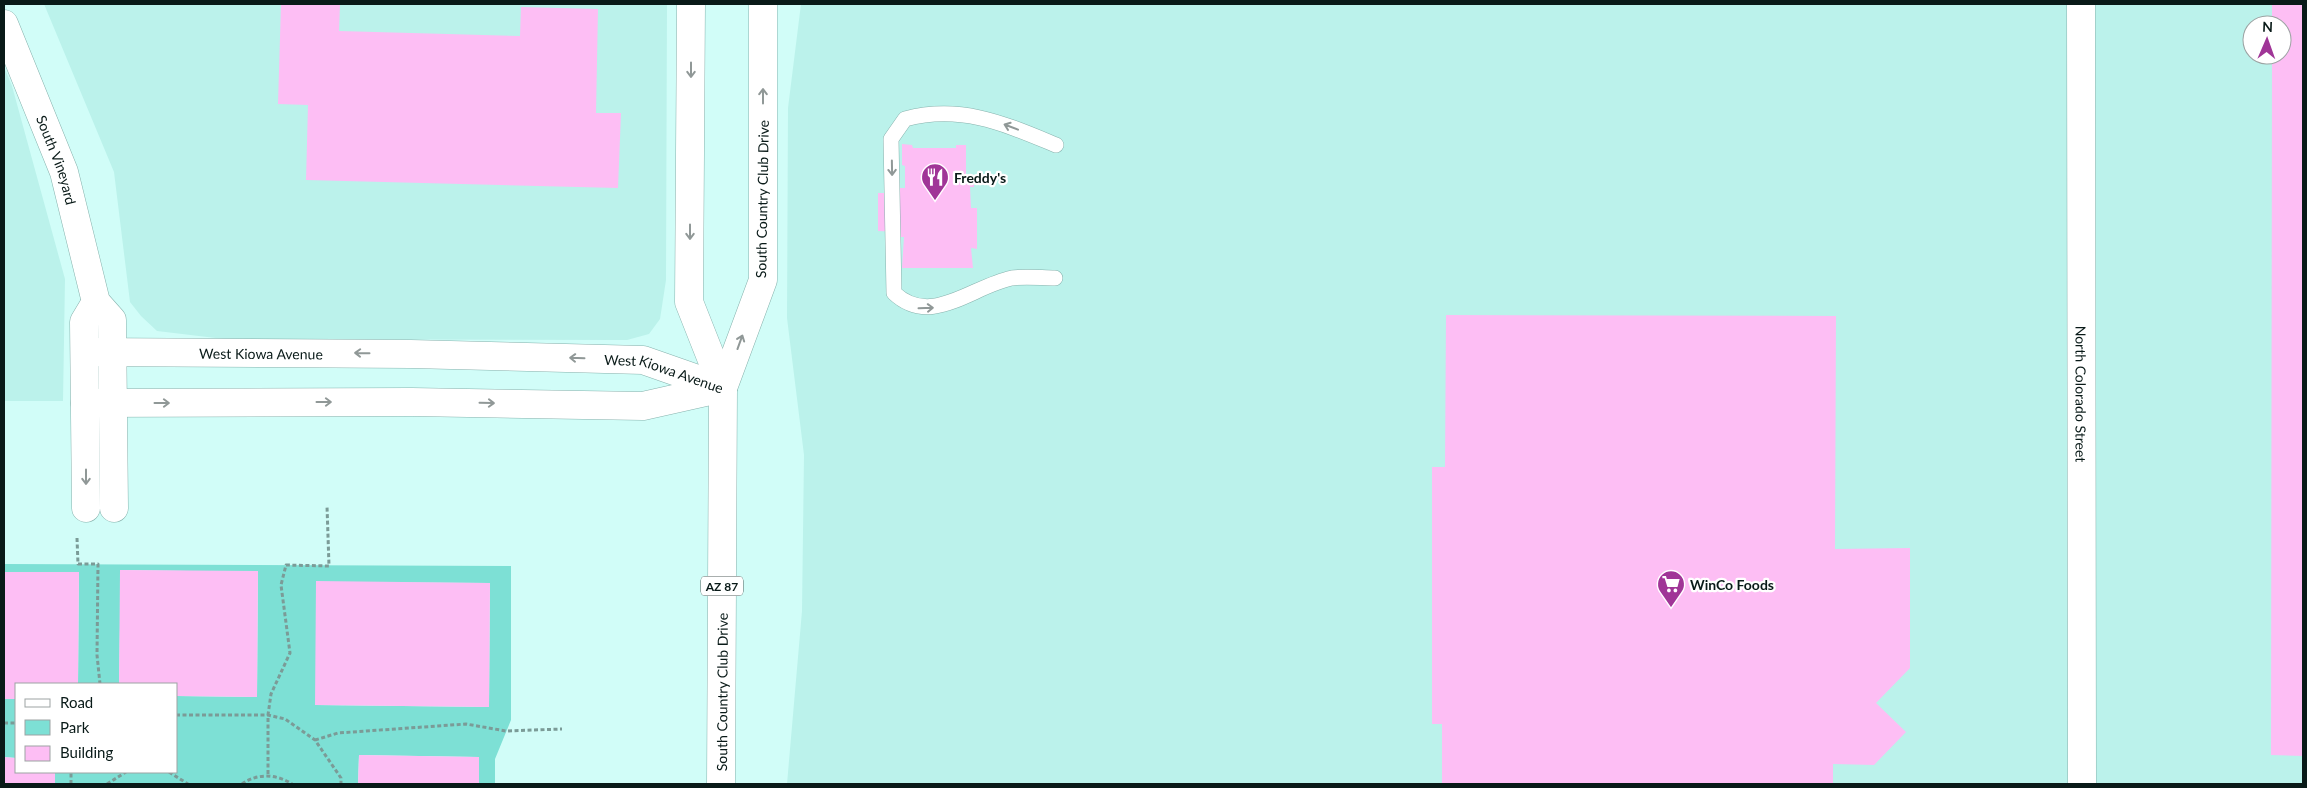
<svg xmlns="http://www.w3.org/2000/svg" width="2307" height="788" font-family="Lato,sans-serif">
  <rect width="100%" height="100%" fill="#d1fdf8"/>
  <!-- built -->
  <path fill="#bbf2eb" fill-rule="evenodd" d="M44,4H667L666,280L660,319L649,334L627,340L224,339L157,331L141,316L130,302L114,172Z
    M801,4H2303V784H787L802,611L804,455L787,318L788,108ZM2252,25H2282V55H2252Z
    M4,67L12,86L65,279L63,401H4Z"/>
  <!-- green -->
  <path fill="#7de0d5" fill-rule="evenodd" d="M4,564L511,566V720L495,759V784H479V757L359,755L358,784H55V772H176V696L257,697L258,572L121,570L119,684H78L79,572H4ZM316,582L490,583L489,707L316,705Z
    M4,699H16V758L4,757Z"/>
  <!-- building -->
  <path fill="#fdbef4" d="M281,4H340L339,31L520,36L521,7L598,9L596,113H621L618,188L306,180L308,105L278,104Z
    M2272,4H2303V756L2271,755L2272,55H2282V25H2272Z
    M902,144L912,145L913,148H956V145H966V175L974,176V187H970L971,208H977V249L971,248L973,268H902L904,237H898L899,232L878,231V193H898V188H905V166L902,165Z
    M1446,315L1836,316L1835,549L1910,548V668L1876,703L1906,732L1874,765L1833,764V784H1442V724H1432V467H1445Z
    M120,570L258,571L257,697L176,696V684H119Z
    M4,572H79L78,684H16V699H4Z
    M316,581L490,583L489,707L315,705Z
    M359,755L479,757V784H358Z
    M4,757L16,758V772H55V784H4Z"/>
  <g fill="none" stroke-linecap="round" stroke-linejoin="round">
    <!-- lane casing -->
    <g stroke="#87b2ad" stroke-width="16">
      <path id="lane" d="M1055,278C1042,278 1026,276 1012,278C972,286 931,328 894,293L891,139L905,119C961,104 1005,124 1056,145"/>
    </g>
    <!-- street casing -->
    <g stroke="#87b2ad" stroke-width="29">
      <g id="street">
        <path id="s1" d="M4,24L64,172L96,302L112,320L114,508"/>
        <path id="s2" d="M85,352L411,354L643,360L723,388"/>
        <path d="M85,403L412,402L643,406L723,388"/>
        <path d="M86,508L84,322L96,302"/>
      </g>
    </g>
    <!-- secondary casing -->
    <g stroke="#87b2ad" stroke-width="29">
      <g id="secondary">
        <path id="s3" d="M2081,4L2082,784"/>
      </g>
    </g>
    <!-- primary casing -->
    <g stroke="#87b2ad" stroke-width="29">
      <g id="primary">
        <path d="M691,4L689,302L723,388"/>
        <path id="s4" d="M721,784L723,388L763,280V4"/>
      </g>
    </g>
    <!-- path -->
    <path stroke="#7b9b97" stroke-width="3" stroke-dasharray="4 2.5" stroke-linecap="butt" d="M77,538L78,564H98L97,655L100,684
      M176,715H268L285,719L315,740L341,778V784
      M4,723H16
      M315,740L338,733L466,724L506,731L562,729
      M169,772L188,784
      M268,774V715L271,694L290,653L281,585L286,565L329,566L327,506
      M71,784V772
      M107,784L126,772
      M242,784C257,773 277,774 292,784"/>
    <!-- lane -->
    <use href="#lane" stroke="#fff" stroke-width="15"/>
    <!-- street -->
    <use href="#street" stroke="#fff" stroke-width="28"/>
    <!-- secondary -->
    <use href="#secondary" stroke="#fff" stroke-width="28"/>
    <!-- primary -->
    <use href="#primary" stroke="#fff" stroke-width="28"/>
  </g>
  <!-- one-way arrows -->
  <defs><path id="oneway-shaft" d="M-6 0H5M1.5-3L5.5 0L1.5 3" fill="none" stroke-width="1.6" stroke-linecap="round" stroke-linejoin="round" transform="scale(1.25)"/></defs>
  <g stroke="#909897">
    <use href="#oneway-shaft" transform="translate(691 70) rotate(90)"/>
    <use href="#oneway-shaft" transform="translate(763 96) rotate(-90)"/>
    <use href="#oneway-shaft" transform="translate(1011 127) rotate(-159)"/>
    <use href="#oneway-shaft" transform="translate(892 168) rotate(89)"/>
    <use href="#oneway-shaft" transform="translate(690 232) rotate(90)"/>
    <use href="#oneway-shaft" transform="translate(926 308) rotate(-2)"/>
    <use href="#oneway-shaft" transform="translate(740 342) rotate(-70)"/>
    <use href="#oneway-shaft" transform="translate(362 353) rotate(-179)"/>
    <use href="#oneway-shaft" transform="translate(577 358) rotate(-178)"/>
    <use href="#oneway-shaft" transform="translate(324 402)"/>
    <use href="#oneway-shaft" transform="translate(162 403)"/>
    <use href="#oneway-shaft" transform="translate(487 403) rotate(1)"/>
    <use href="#oneway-shaft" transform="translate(86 477) rotate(90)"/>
  </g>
  <!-- icons -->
  <defs>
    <g id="restaurant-pin" transform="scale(1.4375)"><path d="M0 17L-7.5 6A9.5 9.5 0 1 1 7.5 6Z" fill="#a03597" stroke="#fff"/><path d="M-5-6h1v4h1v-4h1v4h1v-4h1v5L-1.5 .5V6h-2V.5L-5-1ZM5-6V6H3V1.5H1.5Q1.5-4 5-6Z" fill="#fff"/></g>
    <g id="supermarket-pin" transform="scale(1.4375)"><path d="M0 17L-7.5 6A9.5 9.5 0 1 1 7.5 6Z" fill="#a03597" stroke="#fff"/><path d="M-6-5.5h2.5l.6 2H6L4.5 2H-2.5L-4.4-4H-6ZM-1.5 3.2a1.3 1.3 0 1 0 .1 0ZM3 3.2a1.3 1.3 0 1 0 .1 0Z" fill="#fff"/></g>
  </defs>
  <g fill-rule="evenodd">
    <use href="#restaurant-pin" x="935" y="177"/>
    <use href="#supermarket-pin" x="1671" y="584"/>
  </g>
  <g text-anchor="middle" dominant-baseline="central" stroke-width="4.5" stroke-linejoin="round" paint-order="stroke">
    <!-- shield labels -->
    <rect fill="#fff" stroke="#535f5d" stroke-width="1" x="701" y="576.5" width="42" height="19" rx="4"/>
    <g font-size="12" font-weight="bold" fill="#091a18">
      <text x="722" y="586">AZ 87</text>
    </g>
    <!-- street labels -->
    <g font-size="14" fill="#091a18" stroke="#fff">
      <text stroke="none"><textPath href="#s1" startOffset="146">South Vineyard</textPath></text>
      <text transform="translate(762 199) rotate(-89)">South Country Club Drive</text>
      <text stroke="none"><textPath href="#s2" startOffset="176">West Kiowa Avenue</textPath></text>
      <text stroke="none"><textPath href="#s2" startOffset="581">West Kiowa Avenue</textPath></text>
      <text stroke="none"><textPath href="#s3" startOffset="390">North Colorado Street</textPath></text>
      <text stroke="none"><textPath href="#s4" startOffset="92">South Country Club Drive</textPath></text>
    </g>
    <!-- poi labels -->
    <g font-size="14" font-weight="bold" fill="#091a18" stroke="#fff" text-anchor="start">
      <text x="954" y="177">Freddy's</text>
      <text x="1690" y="584">WinCo Foods</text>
    </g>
  </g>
  <!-- border -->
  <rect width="2307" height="788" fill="none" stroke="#091a18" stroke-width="10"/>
  <!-- legend -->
  <rect x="15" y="683" width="162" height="90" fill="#ffffff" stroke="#9da3a3"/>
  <rect x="25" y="699" width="25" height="8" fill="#ffffff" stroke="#9da3a3"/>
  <text x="60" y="708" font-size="15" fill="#091a18">Road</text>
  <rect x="25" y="720" width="25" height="15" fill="#7de0d5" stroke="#9da3a3"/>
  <text x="60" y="733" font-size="15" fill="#091a18">Park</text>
  <rect x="25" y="746" width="25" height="15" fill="#fdbef4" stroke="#9da3a3"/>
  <text x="60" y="758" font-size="15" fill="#091a18">Building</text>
  <!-- north arrow -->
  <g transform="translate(2267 40) rotate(2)"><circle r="24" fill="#ffffff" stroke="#9da3a3"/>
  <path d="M0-4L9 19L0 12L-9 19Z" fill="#a03597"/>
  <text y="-8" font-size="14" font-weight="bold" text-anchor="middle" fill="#091a18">N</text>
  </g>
</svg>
